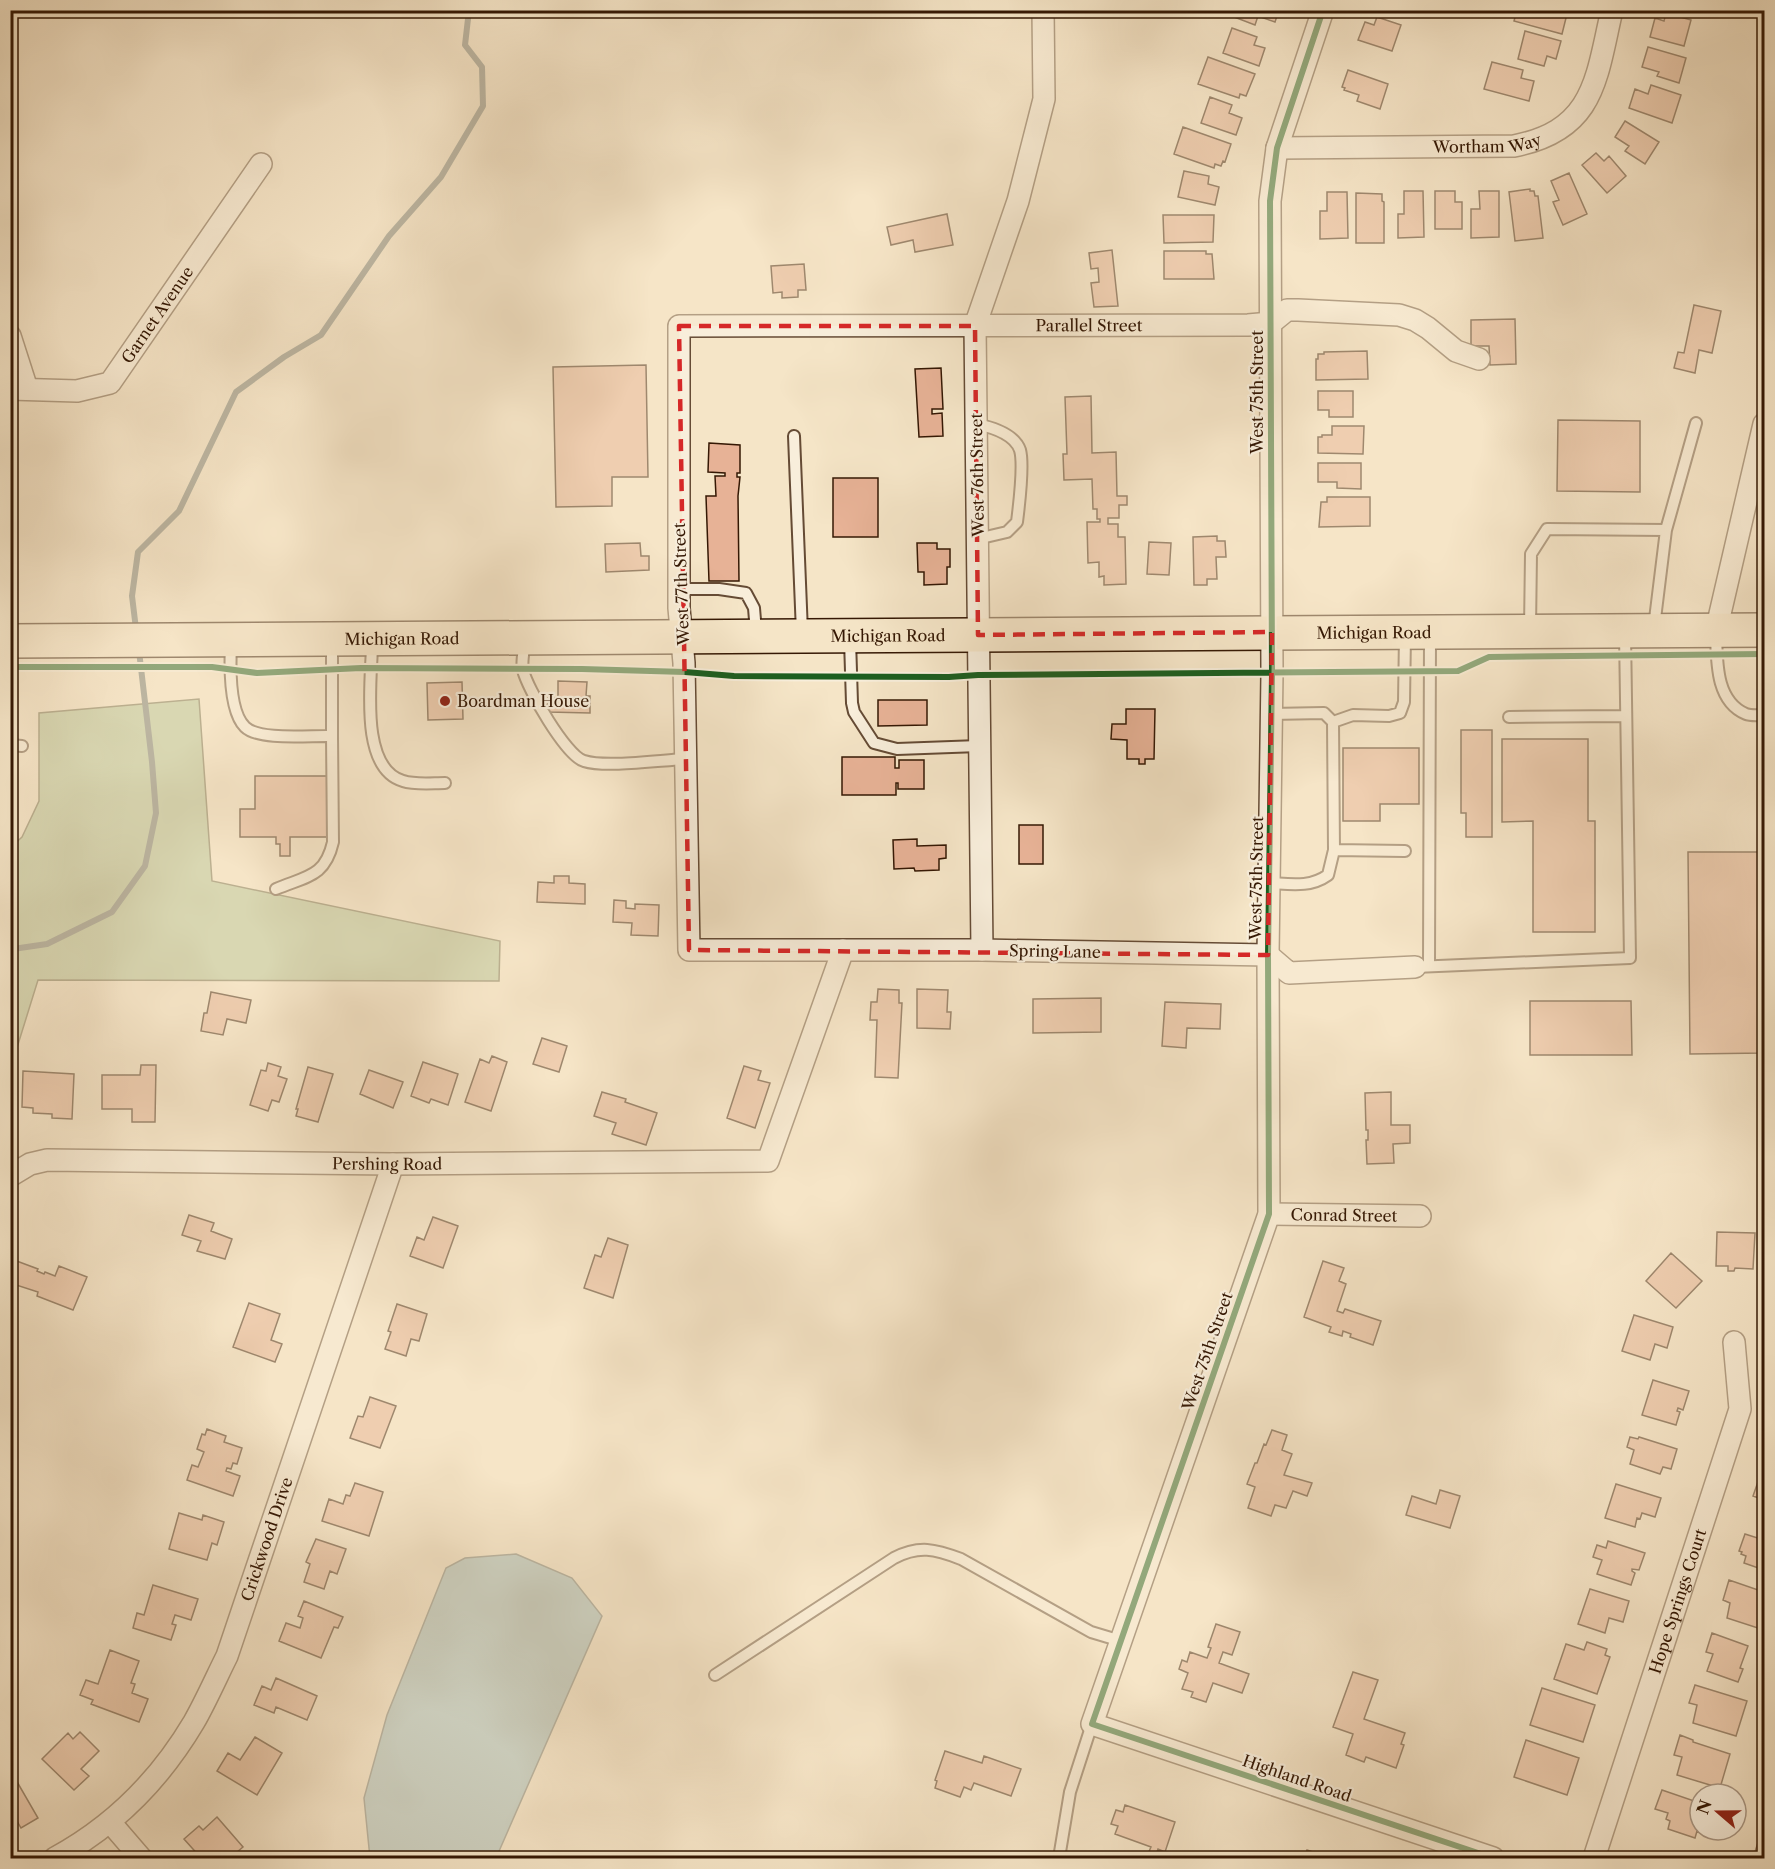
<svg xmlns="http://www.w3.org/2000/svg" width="1775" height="1869" font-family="'Libre Caslon Text',serif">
  <rect width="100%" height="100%" fill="#f5e5c7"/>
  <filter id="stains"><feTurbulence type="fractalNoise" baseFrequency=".00333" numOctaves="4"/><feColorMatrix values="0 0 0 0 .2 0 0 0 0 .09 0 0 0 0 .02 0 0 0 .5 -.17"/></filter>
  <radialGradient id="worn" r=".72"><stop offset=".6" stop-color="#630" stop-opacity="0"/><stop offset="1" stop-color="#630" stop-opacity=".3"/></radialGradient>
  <!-- green -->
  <path fill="#b6c69a" stroke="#766f4f" stroke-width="1.5" d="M199,699L212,881L500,941L499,981L38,980L11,1067V847L22,837L39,801V713Z"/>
  <!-- water -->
  <path fill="#a0bdbf" stroke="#757b74" stroke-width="1.5" d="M516,1554L572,1578L602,1616L496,1858H370L364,1798L387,1715L446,1568L465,1558Z"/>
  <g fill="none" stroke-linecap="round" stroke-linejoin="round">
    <!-- stream -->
    <path stroke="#757b74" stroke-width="6" d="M136,629L132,596L138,552L179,511L236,392L284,357L321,335L389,236L441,177L483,106L482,67L465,45L469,10
      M10,955L13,949L47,944L112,912L145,866L156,813L152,762L139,651"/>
  </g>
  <!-- building -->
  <path fill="#e7b296" stroke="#351804" stroke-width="1.5" d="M1231,10H1279L1275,22L1258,16L1255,25L1229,15Z
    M1517,10H1566L1565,14H1567L1562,34L1514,21Z
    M1666,13L1691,20L1684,46L1650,37L1655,18L1664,21Z
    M1377,17L1401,25L1392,51L1358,40L1365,22L1374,25Z
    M1232,28L1257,37L1254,45L1265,48L1259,66L1223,53Z
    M1525,31L1561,41L1556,59L1547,56L1544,66L1518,59Z
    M1648,47L1686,58L1679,83L1657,76L1659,72L1642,67Z
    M1208,57L1255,74L1246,96L1240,94L1239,98L1198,84Z
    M1492,62L1523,70L1521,78L1534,81L1529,101L1484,89Z
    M1348,70L1388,84L1380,109L1357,101L1359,95L1344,90L1345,88L1342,87Z
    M1651,85L1681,95L1672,123L1629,108L1635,89L1648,94Z
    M1210,97L1232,105L1229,113L1242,118L1236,135L1201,123Z
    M1625,121L1659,142L1645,164L1625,151L1629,146L1615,137Z
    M1183,127L1231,144L1225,162L1223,161L1221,166L1215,164L1214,168L1174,154Z
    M1596,153L1604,161L1609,156L1626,176L1607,193L1582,165Z
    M1184,171L1209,176L1208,184L1219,187L1215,205L1178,197Z
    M1569,173L1587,214L1563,225L1553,202L1559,200L1551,181Z
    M1530,189V191H1534L1535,196H1538L1543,238L1515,241L1509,192Z
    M1404,191H1423L1424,237L1398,238V214H1404Z
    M1435,191H1455V202H1462V229H1435Z
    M1479,191H1499V237L1471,238V209H1480Z
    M1327,192H1347L1348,238L1320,239V211H1327Z
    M1356,193L1382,194V201L1384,202V243H1356Z
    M947,214L953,245L915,252L913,240L891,245L887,227Z
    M1163,215H1214L1213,242L1164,243Z
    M1112,250L1118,306L1094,307L1091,283L1099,282L1098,268L1091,269L1089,253Z
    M1164,251H1206V254H1212L1214,279H1164Z
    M804,264L806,290H798V297L782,298V292L773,293L771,266Z
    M1694,305L1721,311L1712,353L1699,350L1695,373L1674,368L1678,352L1684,353Z
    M1515,319L1516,364L1490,365L1489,346H1471V320Z
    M1367,351L1368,379L1316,380V359H1318V354H1324V352Z
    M646,365L648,477H612V506L556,507L553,367Z
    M941,368L943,409H932V414L942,413L943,436L919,437L915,369Z
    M1318,391H1353V417H1329V410H1318Z
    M1091,396L1092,453L1116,452L1117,496H1127V505H1119V518H1108V524H1118V537H1125L1126,584L1104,585V576L1099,577V562L1088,563L1087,522H1100V519H1097V509H1093L1092,479L1064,480L1063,454H1067L1065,397Z
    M1558,420L1640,421V492L1557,491Z
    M1332,426H1364L1363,454L1318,453V437H1322V435H1332Z
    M709,443L740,445V473H737V477H740L738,496L739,581H709L706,496H716L715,476H725V473L708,472Z
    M1318,463H1361V489L1337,488V482H1318Z
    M833,478H878V537H833Z
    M1327,497H1370V526L1319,527L1321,502H1327Z
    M1217,536V541H1225L1226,557H1216L1217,579H1207V585H1194L1193,537Z
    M1149,542L1171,543L1169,575L1147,574Z
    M640,543L641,556H649V570L606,572L605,544Z
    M917,543H937V549H950V567H947V584L924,585V572H918Z
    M558,681L587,682L586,696H590V713L548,712V698H558Z
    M462,682L463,719L428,720L427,683Z
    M878,700H927V725L878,726Z
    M1126,709H1155L1154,759H1145V764H1139V759H1127V740L1111,739L1112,724H1126Z
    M1461,730H1492V837H1466V813H1461Z
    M1502,739H1588V821H1595V932H1533V821L1502,822Z
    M1343,748H1419V804H1380V821H1343Z
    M842,757H895V768H899V760H924V789H898V783H896V795H842Z
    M255,776H329V837H290V856H280V844H276V837H240V809H255Z
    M1019,825H1043V864H1019Z
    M917,839V846L946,845V858L939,859V870L915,871L914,868L894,869L893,840Z
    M1688,852H1764V1053L1690,1054Z
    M554,876H569V883L585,884V904L537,902L538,882L554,883Z
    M614,900L626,901V908L635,909V904L659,905L658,936L631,935L632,923L613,922Z
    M878,989L899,990V1003H902L898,1078L875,1077L877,1020H870L871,1002H877Z
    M917,989L948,990L947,1012H951L950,1029L917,1028Z
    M211,992L251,1000L246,1023L227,1019L223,1035L201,1031L204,1013H207Z
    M1101,998V1032L1033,1033V999Z
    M1530,1001H1631L1632,1055H1530Z
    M1165,1002L1221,1004L1220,1029L1187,1028L1186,1048L1162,1046Z
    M542,1038L567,1046L559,1072L533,1064Z
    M492,1056L507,1062L491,1111L465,1102L480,1059L489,1063Z
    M423,1062L458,1074L448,1105L431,1099L429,1103L411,1096Z
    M268,1063L281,1067L278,1076L287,1079L279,1102L272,1100L268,1111L250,1105L261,1070L266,1071Z
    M141,1065H156L155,1122H132V1109H102V1075H140Z
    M744,1066L761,1071L758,1080L770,1083L755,1128L727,1118Z
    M308,1067L333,1074L318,1122L296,1116L298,1109H296Z
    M369,1070L403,1082L393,1108L360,1094Z
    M23,1071L74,1074L72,1119L52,1118V1114L33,1113V1108L22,1107Z
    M602,1092L626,1099L625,1102L657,1113L646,1145L612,1134L616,1123L594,1116Z
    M1391,1092V1125H1410V1143L1393,1144L1394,1163L1367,1164L1366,1140H1368V1130H1366L1365,1093Z
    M189,1215L214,1223L211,1231L232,1239L225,1259L197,1251L201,1241L182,1235Z
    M433,1217L458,1226L443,1268L410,1256L417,1237L424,1240Z
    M1717,1232L1755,1233L1753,1269L1735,1268L1734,1271H1728V1266H1716Z
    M608,1238L628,1245L613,1298L584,1288L595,1255L601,1257Z
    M1671,1253L1702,1281L1676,1308L1646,1281Z
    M14,1260L38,1269L37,1271L44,1274L45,1272L55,1276L59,1266L87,1277L73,1310L37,1296L38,1292L10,1283V1270Z
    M1323,1261L1344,1268L1339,1281L1346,1284L1337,1311L1343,1313L1345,1309L1381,1321L1373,1345L1350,1337L1351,1334L1343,1331L1342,1336L1329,1332L1331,1327L1304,1317Z
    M249,1303L280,1314L271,1340L282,1344L275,1362L233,1347Z
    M397,1304L427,1314L419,1341L411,1339L406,1356L385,1349L391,1332L388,1331Z
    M1634,1315L1673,1327L1667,1348L1655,1344L1650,1360L1622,1351Z
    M1653,1380L1689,1391L1683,1410L1678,1408L1677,1411L1680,1412L1676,1425L1642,1415Z
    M370,1397L396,1406L380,1448L350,1438L358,1416L363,1417Z
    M207,1429L226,1436L224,1442L242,1448L237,1464L233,1463L231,1469L227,1468L226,1471L240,1476L233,1496L187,1480L192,1465L198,1467L204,1452L197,1449L202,1434L205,1435Z
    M1272,1430L1287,1435L1282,1450L1292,1454L1284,1475L1312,1483L1307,1496L1293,1491L1286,1508L1275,1505L1271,1516L1248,1508L1255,1487L1247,1484L1255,1463H1257L1264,1444L1266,1445Z
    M1630,1437L1638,1439L1639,1437L1677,1449L1671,1469L1663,1467L1660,1474L1630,1464L1634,1450L1627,1447Z
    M1760,1476L1764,1478V1500L1753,1496Z
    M355,1483L383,1492L369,1536L322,1521L329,1499L343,1504L346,1495L350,1496Z
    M1616,1484L1661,1498L1655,1517L1642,1513L1640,1519L1637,1518L1635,1527L1605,1518Z
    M1440,1490L1460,1496L1450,1528L1406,1515L1412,1496L1436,1504Z
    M179,1513L202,1520L203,1515L224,1522L217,1545L212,1543L207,1560L169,1549Z
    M1745,1534L1764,1540V1570L1744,1563L1746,1556L1741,1554L1742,1552L1739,1551Z
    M316,1539L346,1549L337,1574L330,1571L324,1589L304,1582L310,1564L306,1562Z
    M1608,1541L1645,1553L1639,1570L1632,1569V1571L1635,1573L1631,1585L1597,1574L1602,1560L1593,1557L1597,1545L1606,1548Z
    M1729,1580L1764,1592V1630L1727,1618L1730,1603L1723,1600Z
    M153,1585L198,1599L191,1620L175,1615L172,1624L176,1625L171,1640L133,1628L137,1613L144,1615Z
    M1590,1589L1629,1601L1623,1622L1609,1618L1605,1633L1578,1624Z
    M304,1601L343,1617L338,1628L334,1627L321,1658L279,1641L286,1623L300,1628L303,1618L298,1616Z
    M1216,1624L1240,1632L1232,1655L1223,1652L1219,1663L1249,1674L1242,1693L1213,1683L1206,1702L1191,1697L1193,1692L1182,1689L1188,1673L1179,1669L1182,1660L1187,1662L1190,1652L1207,1658L1211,1648L1208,1647Z
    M1712,1633L1748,1646L1740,1668L1743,1669L1738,1682L1707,1671L1713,1654L1706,1652Z
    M1587,1642L1607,1649L1605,1655L1610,1657L1597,1694L1554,1679L1566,1644L1584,1650Z
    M110,1650L139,1661L131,1683L135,1684L132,1693L148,1699L139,1722L91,1704L93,1700L80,1695L86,1680L98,1684Z
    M1353,1672L1378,1680L1364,1719L1405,1733L1401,1744L1404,1745L1396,1768L1366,1757L1364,1762L1346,1755L1353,1734L1333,1727Z
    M276,1678L317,1696L307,1720L276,1707L274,1713L254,1705L262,1686L271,1690Z
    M1695,1685L1747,1701L1736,1736L1693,1723L1697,1705L1689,1703Z
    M1542,1688L1595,1705L1583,1742L1530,1725Z
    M80,1732L99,1751L81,1769L89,1776L74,1790L42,1759L68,1733L73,1739Z
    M1680,1735L1693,1740V1742L1730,1754L1720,1788L1677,1775L1682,1757L1674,1755Z
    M255,1737L282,1753L257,1795L217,1771L228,1753L240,1760Z
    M1526,1740L1579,1758L1567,1795L1514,1777Z
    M945,1751L982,1763L984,1756L1021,1769L1011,1796L974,1783L971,1790L964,1787L960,1797L935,1788L937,1781L935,1780Z
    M16,1780L38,1818L21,1828L13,1814L10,1816V1783Z
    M1662,1790L1700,1803V1830H1706L1705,1834L1697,1831L1695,1838L1668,1829L1670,1821L1666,1819L1668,1813L1655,1809Z
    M1125,1805L1175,1822L1165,1852L1158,1849L1155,1858L1147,1856L1151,1847L1115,1834L1118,1826L1111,1824L1116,1810L1123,1812Z
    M217,1817L243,1847L230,1858H201L184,1839L199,1826L203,1830Z
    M1762,1830L1764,1831V1858H1753Z
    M1307,1850L1331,1858H1304Z"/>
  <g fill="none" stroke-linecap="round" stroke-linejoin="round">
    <!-- service casing -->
    <g stroke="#654b35" stroke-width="14">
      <path id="service" d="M976,424C991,427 1014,433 1020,450C1024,464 1019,506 1017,522L1007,532L977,539
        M794,436L802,632
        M679,589H719L746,593L754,608L756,632
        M1654,627L1666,530L1696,423
        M1530,628L1531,554L1547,529L1666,530
        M1716,633C1717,660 1715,701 1746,714C1751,716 1759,715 1764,715
        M850,640L852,703L854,712L874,743L897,749L979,746
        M525,642C524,650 521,662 523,670C527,688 566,756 584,761C606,768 661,760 686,759
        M332,643V736
        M372,643C372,677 358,768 403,781C415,785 432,783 445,783
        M231,644C230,665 229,711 245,727C259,741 312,735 332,736L333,842C325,877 307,876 276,889
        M1509,717L1626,716
        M1333,722L1353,715L1389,716L1400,713L1404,702L1405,635
        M10,745L22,746
        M1334,850L1405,851
        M1269,883C1290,884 1310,888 1328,875L1334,850L1333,722L1324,713L1271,714
        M1429,966L1430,637
        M1415,967L1630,958L1625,634
        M715,1675L894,1558C919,1545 935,1549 961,1559L1091,1632L1121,1641
        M1059,1858L1070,1792L1092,1724"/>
    </g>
    <!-- minor casing -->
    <g stroke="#654b35" stroke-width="24">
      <g id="minor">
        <path d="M1323,10L1277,148L1270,201L1272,673L1268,955L1269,1214L1092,1724L1493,1858"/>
        <path id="s1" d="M1277,148L1514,146C1595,130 1596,79 1612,10"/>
        <path d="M10,336L27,389"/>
        <path id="s2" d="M10,389L77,391L110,383L261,164"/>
        <path d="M1716,631L1764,424"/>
        <path d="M982,950L975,326L1018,201L1044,99L1043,10"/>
        <path id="s3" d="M1415,967L1289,973L1268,955L982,950H689L684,663L679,608V326L1248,325L1271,323L1287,310H1298L1399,315L1415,320L1428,328L1456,351L1479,359"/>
        <path id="s4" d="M10,1176L30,1164L47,1160L393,1164L768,1161L843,950"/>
        <path id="s5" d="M1269,1214L1420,1216"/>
        <path d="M110,1822L141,1858"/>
        <path id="s6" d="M55,1858C114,1826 159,1781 194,1722C206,1701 216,1678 227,1656L393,1164"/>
        <path id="s7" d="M1594,1858L1740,1409L1734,1342"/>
      </g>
    </g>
    <!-- primary casing -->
    <g stroke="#351804" stroke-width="36">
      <g id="primary">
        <path id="s8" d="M10,641L1764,630"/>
      </g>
    </g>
    <!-- service -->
    <use href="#service" stroke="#f8eedb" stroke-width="10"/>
    <!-- minor -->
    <use href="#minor" stroke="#f8eedb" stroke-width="21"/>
    <!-- primary -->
    <use href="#primary" stroke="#f5e5c7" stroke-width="33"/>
    <!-- cycleway casing -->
    <g stroke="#f8eedb" stroke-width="10">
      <path id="cycleway" d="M1323,10L1277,148L1270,201L1272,673L1268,955L1269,1214L1092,1724L1493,1858
        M10,667H212L257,673L361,668L582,669L685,672L734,676L949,677L978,675L1458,671L1489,657L1764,654"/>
    </g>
    <!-- cycleway -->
    <use href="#cycleway" stroke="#1b5e20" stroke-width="6"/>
  </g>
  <!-- marked area -->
  <path d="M0 0H1775V1869H0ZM679,326H975L978,635L1272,632L1268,955L689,950Z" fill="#f5e5c7" fill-opacity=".55" fill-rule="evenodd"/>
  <path fill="none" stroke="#d62828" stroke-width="4.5" stroke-dasharray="12 8" stroke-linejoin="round" d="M679,326H975L978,635L1272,632L1268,955L689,950Z"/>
  <!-- markers -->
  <circle fill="#8f2418" stroke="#f8eedb" stroke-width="2" cx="445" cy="701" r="6"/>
  <g text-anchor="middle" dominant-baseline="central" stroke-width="4.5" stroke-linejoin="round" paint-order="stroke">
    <!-- street labels -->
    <g font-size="16" fill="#351804" stroke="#f8eedb">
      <text stroke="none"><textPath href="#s1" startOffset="210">Wortham Way</textPath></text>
      <text stroke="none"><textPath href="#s2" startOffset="184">Garnet Avenue</textPath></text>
      <text stroke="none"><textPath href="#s3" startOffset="1767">Parallel Street</textPath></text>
      <text transform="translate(1257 392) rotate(-90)">West 75th Street</text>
      <text transform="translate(977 475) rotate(-91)">West 76th Street</text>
      <text transform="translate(681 584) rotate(-92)">West 77th Street</text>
      <text stroke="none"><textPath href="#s8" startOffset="1364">Michigan Road</textPath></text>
      <text stroke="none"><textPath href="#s8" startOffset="878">Michigan Road</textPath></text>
      <text stroke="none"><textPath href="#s8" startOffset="392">Michigan Road</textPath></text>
      <text transform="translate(1256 878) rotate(-89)">West 75th Street</text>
      <text transform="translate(1055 951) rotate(1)">Spring Lane</text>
      <text stroke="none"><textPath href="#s4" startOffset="381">Pershing Road</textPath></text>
      <text stroke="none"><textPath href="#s5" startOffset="75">Conrad Street</textPath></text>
      <text transform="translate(1207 1351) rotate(-71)">West 75th Street</text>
      <text stroke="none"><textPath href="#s6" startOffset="394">Crickwood Drive</textPath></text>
      <text stroke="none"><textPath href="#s7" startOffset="270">Hope Springs Court</textPath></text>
      <text transform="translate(1297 1778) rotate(19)">Highland Road</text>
    </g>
    <!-- poi labels -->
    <g font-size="16" fill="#351804" stroke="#f8eedb" text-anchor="start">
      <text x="457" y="701">Boardman House</text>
    </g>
  </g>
  <!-- margin -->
  <rect width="1775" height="1869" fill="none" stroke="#f5e5c7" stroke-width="36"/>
  <rect x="12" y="12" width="1751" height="1845" fill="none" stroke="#351804" stroke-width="3"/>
  <rect x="18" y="18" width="1739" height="1833" fill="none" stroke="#351804" stroke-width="1.5"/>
  <!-- north arrow -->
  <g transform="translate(1718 1812) rotate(290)"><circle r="28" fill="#f8eedb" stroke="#aa9885" stroke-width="1.5"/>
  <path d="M0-4.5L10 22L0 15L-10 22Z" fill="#8f2418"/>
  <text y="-9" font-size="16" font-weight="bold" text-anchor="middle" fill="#351804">N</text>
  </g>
  <rect width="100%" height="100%" filter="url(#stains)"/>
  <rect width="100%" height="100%" fill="url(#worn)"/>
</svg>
